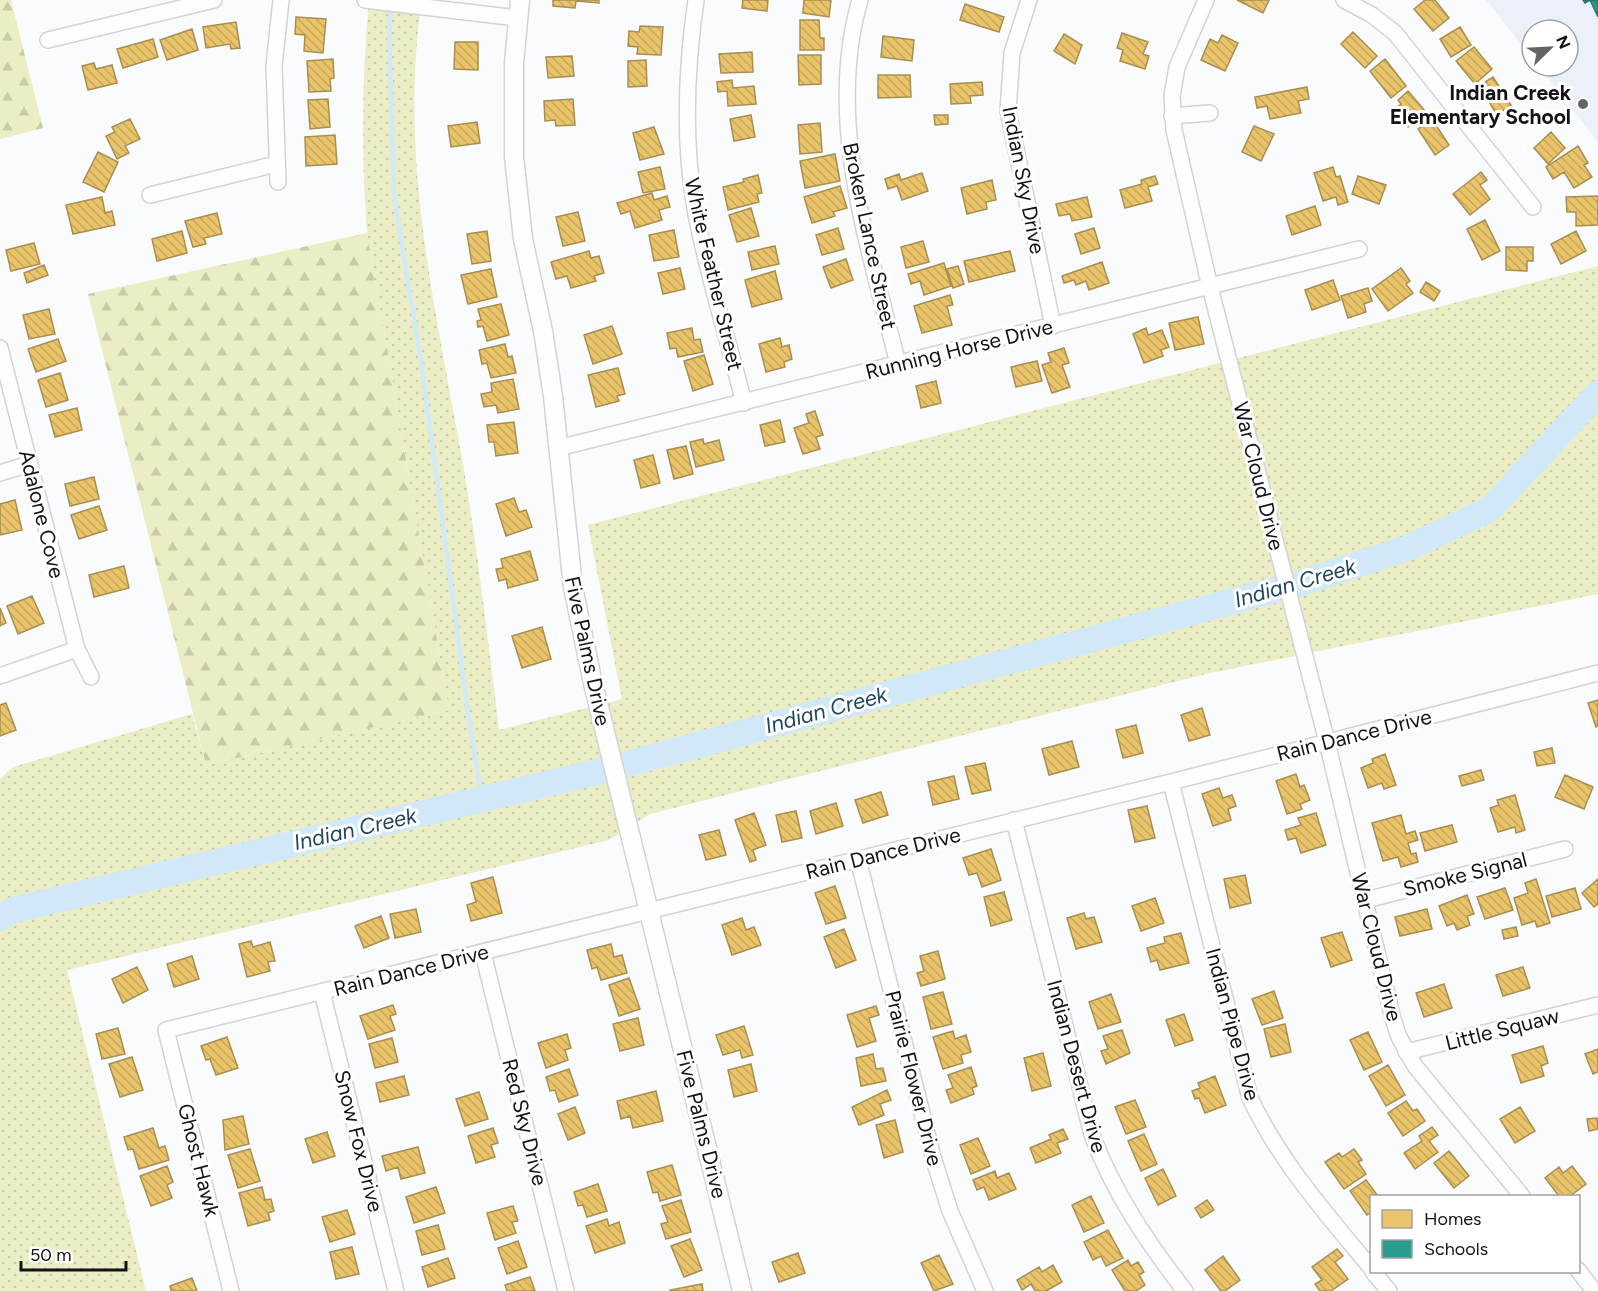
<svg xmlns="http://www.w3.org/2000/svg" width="1598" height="1291" font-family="Figtree,sans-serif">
  <defs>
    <pattern id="grass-dots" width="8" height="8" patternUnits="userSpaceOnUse" patternTransform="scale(1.5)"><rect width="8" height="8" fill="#ebedc4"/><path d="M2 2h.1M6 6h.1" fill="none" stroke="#c8caa8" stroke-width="1.8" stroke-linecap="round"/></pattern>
    <pattern id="forest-firs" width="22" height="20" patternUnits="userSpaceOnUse" patternTransform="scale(1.5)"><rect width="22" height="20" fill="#ebedc4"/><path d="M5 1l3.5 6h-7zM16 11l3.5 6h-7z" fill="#c8caa8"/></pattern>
    <pattern id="homes-back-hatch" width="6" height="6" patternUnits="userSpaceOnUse" patternTransform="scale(1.5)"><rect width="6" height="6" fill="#e9c46a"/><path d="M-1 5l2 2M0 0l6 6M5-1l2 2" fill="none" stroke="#c7a85b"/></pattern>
    <pattern id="schools-back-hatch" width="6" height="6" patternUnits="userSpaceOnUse" patternTransform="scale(1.5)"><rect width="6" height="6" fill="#2a9d8f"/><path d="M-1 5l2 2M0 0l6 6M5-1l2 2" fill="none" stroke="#237f74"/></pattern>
  </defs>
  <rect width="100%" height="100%" fill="#fafbfd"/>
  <!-- built -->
  <path fill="#ecf0f9" d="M1486,0H1598V142L1538,66H1568V30H1532V58Z"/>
  <!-- grass -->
  <path fill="url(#grass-dots)" d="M369,0H422C398,155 436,311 463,464C478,552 488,641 499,730L622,699L588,525L1598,266V594L1206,674L650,814L609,840L67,970L146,1291H0V779L13,767L192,714L206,765L449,710L367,233C361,155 362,78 369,0Z"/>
  <!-- forest -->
  <path fill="url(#forest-firs)" d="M0,0H11L43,128L0,139Z
    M367,233L449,710L206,765L88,294Z"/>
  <!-- homes -->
  <path fill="url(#homes-back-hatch)" stroke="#a88f51" stroke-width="1.5" d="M553,0H599V3L576,1L575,8L553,6Z
    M743,0H768L767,11L742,8Z
    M804,0H831L829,17L803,13Z
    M1237,0H1269L1263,13Z
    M1425,0H1435L1449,18L1433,31L1414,9Z
    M965,4L1004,17L999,32L960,20Z
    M296,17L326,19L323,53L304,51L305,35L295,34Z
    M800,20H819L820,38H824V50H800Z
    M236,22L240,48L231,49L230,44L206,48L203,27Z
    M640,26L663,27L661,55L637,54L638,47L628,46L629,31L639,32Z
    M1460,27L1471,45L1451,57L1440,39Z
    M192,29L198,50L167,60L160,40Z
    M1353,32L1377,56L1365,68L1341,44Z
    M1122,33L1148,42L1143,54L1149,56L1145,69L1120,61L1123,50L1117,48Z
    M1064,34L1082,45L1075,64L1054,51Z
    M1222,35L1238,43L1225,71L1201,60L1210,39L1218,43Z
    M883,36L914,40L912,61L881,57Z
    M153,39L158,57L123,68L117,49Z
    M455,42H478V70L454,69Z
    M1474,47L1492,69L1475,84L1456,61Z
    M752,52L753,72L721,73L719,54Z
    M798,55H821V84L799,85Z
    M572,56L574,76L548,78L546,57Z
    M333,59L334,78L330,79L331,91L309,92L307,61Z
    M1385,59L1406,86L1391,98L1370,71Z
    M646,60L647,86L628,87V61Z
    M94,63L96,69L112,65L117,83L88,90L82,66Z
    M878,75H910L911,97L878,98Z
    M1493,77L1511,105L1497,115L1479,86Z
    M732,80L733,88L754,86L756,104L728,106L727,91L718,92L717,82Z
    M982,82L983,95L970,96L971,103L951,104L950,84Z
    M1307,87L1309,99L1298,101L1301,113L1270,119L1267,106L1257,108L1255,97Z
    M1408,91L1426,112L1408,127L1394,110L1401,104L1398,100Z
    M328,99L330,127L310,129L308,100Z
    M573,99L575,125L556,126L555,120L545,121L544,101Z
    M751,115L755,137L734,141L730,119Z
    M934,115H948V124L935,125Z
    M130,119L140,139L125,146L129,153L117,159L106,136L115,132L112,127Z
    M1432,119L1449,145L1435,155L1418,129Z
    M477,122L480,143L451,147L448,126Z
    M820,123L822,152L800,154L798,125Z
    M1254,126L1274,134L1261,161L1242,152Z
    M654,127L664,154L640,160L633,133Z
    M1551,132L1565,148L1548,164L1534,148Z
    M335,135L337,164L306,166L305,137Z
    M1578,146L1588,163L1584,165L1592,177L1574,188L1564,172L1553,179L1546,167Z
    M98,152L118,162L104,192L83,182Z
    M835,154L840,181L805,188L800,161Z
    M660,167L665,189L643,193L638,172Z
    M1333,167L1336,177L1340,176L1348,202L1338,205L1336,197L1323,201L1314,173Z
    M1481,172L1487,180L1480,185L1490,199L1470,215L1453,194Z
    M922,173L928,191L902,200L897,186L888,189L885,179L899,174L901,180Z
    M758,175L762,193L757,194L759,202L728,210L723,187L744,182L743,179Z
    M1155,176L1158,184L1148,187L1152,201L1125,208L1120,190L1142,184L1141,180Z
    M1358,176L1386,185L1379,204L1352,194Z
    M992,180L996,200L986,202L987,209L967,214L961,188Z
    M840,186L847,208L833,212L835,216L812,223L804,197Z
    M652,193L654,200L667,196L670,207L659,210L662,220L635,228L630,211L621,214L617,203Z
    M1598,196V225L1576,226V212H1567L1566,197Z
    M102,197L105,213L112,211L115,225L73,234L66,205Z
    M1087,197L1092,217L1072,221L1070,214L1059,216L1056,204Z
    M1315,206L1321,225L1292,235L1286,216Z
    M751,208L759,236L737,242L729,215Z
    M578,212L585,241L563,246L556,217Z
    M217,213L222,234L204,238L206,244L193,247L185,221Z
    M1485,220L1500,251L1482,260L1467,229Z
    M838,228L844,249L822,255L816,235Z
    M1094,228L1100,248L1081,254L1075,234Z
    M674,230L679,257L654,261L649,235Z
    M182,231L187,253L157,261L152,239Z
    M487,231L491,261L472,264L467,234Z
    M1576,231L1586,251L1561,264L1551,244Z
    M923,241L929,262L906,268L901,247Z
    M34,243L40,264L11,271L6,250Z
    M775,246L779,264L752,270L748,252Z
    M1506,247H1533V261H1527V271L1506,270Z
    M589,251L591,258L599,256L604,273L594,276L596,281L571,288L567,276L556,279L551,262Z
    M1010,251L1015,271L969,282L964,261Z
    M846,259L853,280L831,288L823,267Z
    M1102,262L1109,283L1089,290L1086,281L1076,285L1074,280L1064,283L1062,276Z
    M944,263L951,286L924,295L920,281L911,284L908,274Z
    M44,265L48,275L27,283L24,273Z
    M958,266L964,284L953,288L947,269Z
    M680,268L685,289L663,294L658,273Z
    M1401,268L1410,281L1406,284L1413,293L1388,311L1372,289Z
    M491,269L497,297L468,304L461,275Z
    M775,271L782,299L752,307L745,280Z
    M1333,280L1340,300L1312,310L1305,290Z
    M1426,282L1440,291L1434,301L1420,292Z
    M1368,288L1372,301L1364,304L1366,312L1348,318L1341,296Z
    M950,295L953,305L947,306L952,325L922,333L914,306Z
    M501,304L509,335L487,341L483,326L478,327L477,321L481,320L478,309Z
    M49,309L55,334L29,339L23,315Z
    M1198,317L1204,344L1175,350L1169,323Z
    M612,326L622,354L593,364L584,335Z
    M692,328L694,340L700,339L703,352L678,357L676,348L670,349L667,333Z
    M1146,328L1148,335L1162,330L1169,347L1161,350L1163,356L1144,363L1133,334Z
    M780,338L782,347L789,345L792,359L784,362L785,367L766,372L759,344Z
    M58,339L66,361L36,372L28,349Z
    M505,344L508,357L512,356L516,373L491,378L487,363L482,364L479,350Z
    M1064,348L1069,363L1062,365L1070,387L1052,393L1042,365L1051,362L1048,353Z
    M704,355L713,384L693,391L684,361Z
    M1037,361L1042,381L1016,387L1011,367Z
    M618,368L625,394L617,396L619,401L596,407L588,375Z
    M60,373L68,400L46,407L38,380Z
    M513,379L519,409L498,413L496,405L484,407L481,394L492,392L491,383Z
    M936,381L941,403L921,408L916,386Z
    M77,408L82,430L55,437L49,415Z
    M815,411L823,435L816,437L820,449L803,454L794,428L809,423L806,414Z
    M780,420L785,442L765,446L760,425Z
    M514,422L518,453L496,456L494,442H489L487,425Z
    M703,439L704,444L719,440L724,460L696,467L690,442Z
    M686,446L693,474L674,479L667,450Z
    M653,455L660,483L641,488L634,460Z
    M94,477L99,499L70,506L65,484Z
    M514,498L519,512L526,510L532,527L506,536L496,504Z
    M15,500L22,530L0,535V504Z
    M99,506L107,530L79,539L71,515Z
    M530,551L538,580L508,588L506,579L499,581L496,569L503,568L501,559Z
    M124,566L129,588L94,597L89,575Z
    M32,596L44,623L18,634L7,606Z
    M0,608L6,623L0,626Z
    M542,627L551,659L522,668L512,636Z
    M1598,700V726L1596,727L1588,703Z
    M6,703L16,730L0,736V705Z
    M1202,708L1210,735L1189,741L1181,715Z
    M1136,725L1143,753L1123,758L1116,730Z
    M1072,741L1079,767L1049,775L1042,749Z
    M1552,748L1555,763L1537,766L1534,752Z
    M1385,754L1396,785L1384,789L1382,783L1368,788L1361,768L1373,763L1372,759Z
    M985,763L991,790L972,794L965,767Z
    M1481,770L1484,780L1462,786L1459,776Z
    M1296,774L1300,787L1304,785L1310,800L1300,804L1302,809L1287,814L1276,781Z
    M1565,775L1593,787L1584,809L1555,797Z
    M954,776L959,799L933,805L928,782Z
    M1219,788L1223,798L1232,795L1236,806L1228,809L1231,820L1213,826L1202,794Z
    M881,792L888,815L863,823L855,800Z
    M1515,795L1525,830L1516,833L1515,827L1498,832L1490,808L1499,805L1497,800Z
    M836,803L843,826L816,834L810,811Z
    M1147,806L1155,838L1135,842L1128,810Z
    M796,811L802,838L782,842L776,815Z
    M754,813L766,845L753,850L756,860L750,862L735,820Z
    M1316,813L1326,845L1301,853L1296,838L1288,840L1285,830L1301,825L1298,818Z
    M1401,815L1406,834L1415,831L1418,840L1408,843L1411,854L1416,853L1418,862L1401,867L1398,857L1383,861L1372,823Z
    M1452,825L1457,842L1425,851L1420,833Z
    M719,830L726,855L706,860L699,835Z
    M991,849L1001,880L982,887L977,873L969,875L963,858Z
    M1245,875L1251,903L1230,908L1224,879Z
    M493,877L502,913L471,921L467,905L476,902L471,883Z
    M1536,879L1550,923L1537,927L1535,921L1522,925L1514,898L1528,893L1525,883Z
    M1598,879V904L1594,907L1582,893Z
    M835,886L846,918L826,924L815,893Z
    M1505,888L1513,910L1485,919L1477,897Z
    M1575,888L1581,909L1552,917L1546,896Z
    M1004,892L1012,920L991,926L984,897Z
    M1467,895L1474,914L1467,916L1470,925L1457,930L1454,923L1447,926L1439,906Z
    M1155,898L1164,923L1141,931L1132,906Z
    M416,909L421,932L395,938L390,914Z
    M1427,909L1432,929L1400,936L1395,917Z
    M1084,913L1086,919L1094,917L1102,942L1076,949L1067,918Z
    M381,916L389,938L364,948L355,926Z
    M742,918L746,930L754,927L761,945L732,955L722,925Z
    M1516,927L1518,936L1504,939L1502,930Z
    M844,929L856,960L836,968L824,937Z
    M1342,932L1352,960L1331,967L1321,938Z
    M1181,933L1189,963L1160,970L1157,960L1151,962L1147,948L1165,943L1164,937Z
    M251,941L253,947L270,942L275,961L268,962L270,971L247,977L239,944Z
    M611,944L614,957L622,955L627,973L601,980L597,967L592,969L587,950Z
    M938,951L945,979L921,986L917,973L924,971L920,956Z
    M192,956L199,979L174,987L167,964Z
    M137,967L148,990L123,1003L112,979Z
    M1523,967L1530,988L1503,996L1496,975Z
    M629,978L640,1009L619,1016L609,985Z
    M1444,984L1452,1008L1424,1017L1416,993Z
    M1274,991L1283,1018L1262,1025L1252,999Z
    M943,992L952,1024L931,1029L923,997Z
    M1111,994L1121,1022L1098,1029L1089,1002Z
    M393,1005L396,1014L390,1016L395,1030L368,1039L360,1016Z
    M876,1006L879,1015L869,1018L876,1041L857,1047L847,1015Z
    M1184,1014L1193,1040L1175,1046L1166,1020Z
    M638,1018L644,1045L620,1051L613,1024Z
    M1285,1024L1291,1052L1271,1057L1264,1029Z
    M744,1026L753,1055L742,1058L740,1050L723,1055L716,1035Z
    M118,1028L125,1054L102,1059L96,1034Z
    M1122,1030L1130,1053L1106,1064L1101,1051L1108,1049L1103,1036Z
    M953,1031L955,1039L966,1035L971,1052L961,1055L963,1063L943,1069L933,1037Z
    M1368,1032L1382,1062L1364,1070L1350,1040Z
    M567,1034L571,1048L565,1050L568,1060L546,1068L538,1043Z
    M227,1037L238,1068L216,1075L210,1059L206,1060L201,1046Z
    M392,1038L398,1062L375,1068L369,1044Z
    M1543,1046L1548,1063L1541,1066L1544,1076L1521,1083L1512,1055Z
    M1598,1049V1072L1593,1074L1585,1054Z
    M1043,1053L1051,1086L1032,1091L1024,1058Z
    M873,1054L876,1069L883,1068L886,1081L861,1086L856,1058Z
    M132,1057L143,1090L120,1097L109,1064Z
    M751,1064L757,1091L734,1097L728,1070Z
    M1388,1065L1405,1095L1386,1106L1369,1076Z
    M971,1067L977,1086L972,1088L974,1094L951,1103L946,1090L953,1088L948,1075Z
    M569,1069L578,1095L559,1102L555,1090L550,1091L546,1077Z
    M404,1076L409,1095L380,1102L376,1083Z
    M1215,1076L1226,1105L1205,1113L1199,1098L1195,1099L1192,1091L1200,1088L1198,1083Z
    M887,1090L891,1100L880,1104L884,1115L859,1125L852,1107Z
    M656,1091L663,1121L633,1128L630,1116L621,1119L617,1101Z
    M479,1092L488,1119L465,1126L456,1099Z
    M1135,1100L1146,1127L1126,1134L1115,1107Z
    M1406,1101L1413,1111L1417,1109L1425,1121L1403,1136L1388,1113Z
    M575,1107L585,1133L568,1140L558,1114Z
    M1520,1107L1535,1131L1515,1143L1500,1119Z
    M243,1116L249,1144L225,1150L223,1120Z
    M1597,1118L1598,1129L1589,1131L1587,1119Z
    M895,1120L903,1152L884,1158L876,1125Z
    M1432,1127L1438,1135L1429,1141L1438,1152L1415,1169L1404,1153L1422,1141L1419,1136Z
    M153,1128L159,1148L165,1146L169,1160L139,1169L133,1149L128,1150L124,1137Z
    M493,1128L498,1143L491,1145L495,1157L476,1163L468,1136Z
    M1063,1129L1068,1139L1057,1143L1061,1153L1036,1163L1030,1148L1051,1139L1049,1135Z
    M327,1132L335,1156L313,1163L305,1139Z
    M1144,1134L1157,1164L1141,1171L1128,1141Z
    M978,1138L990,1166L971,1174L960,1145Z
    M418,1147L425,1173L401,1179L398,1167L386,1171L382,1156Z
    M250,1149L260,1181L238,1188L228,1155Z
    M1354,1149L1362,1160L1358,1162L1366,1174L1344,1189L1325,1162L1339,1153L1342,1157Z
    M1449,1151L1469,1176L1454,1188L1434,1163Z
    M672,1165L681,1195L660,1201L658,1192L653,1193L647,1172Z
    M167,1166L173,1182L167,1185L172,1198L151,1206L140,1176Z
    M1572,1166L1586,1184L1570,1196H1559L1545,1178L1559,1167L1563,1173Z
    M1163,1169L1176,1196L1158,1205L1145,1178Z
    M995,1171L997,1178L1009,1173L1016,1189L989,1200L984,1187L977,1190L973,1180Z
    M1366,1180L1378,1196H1372V1212L1367,1215L1350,1191Z
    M598,1184L607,1211L587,1217L583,1205L578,1206L574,1192Z
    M262,1187L265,1200L271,1199L274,1211L268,1213L270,1220L248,1226L239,1193Z
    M436,1187L445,1213L414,1223L406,1197Z
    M1091,1196L1104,1223L1084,1232L1072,1205Z
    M681,1200L691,1232L666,1239L661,1224L668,1222L662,1206Z
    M1207,1200L1214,1210L1201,1218L1195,1208Z
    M513,1206L518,1221L512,1222L516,1233L495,1240L487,1213Z
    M347,1210L355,1234L330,1242L322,1217Z
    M607,1219L609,1226L619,1222L625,1243L595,1253L586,1226Z
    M438,1225L445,1249L422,1255L416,1231Z
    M1108,1230L1123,1258L1106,1266L1101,1256L1093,1260L1084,1242Z
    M690,1239L702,1270L684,1277L671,1246Z
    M518,1241L527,1267L507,1274L498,1248Z
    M352,1247L359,1274L336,1279L330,1252Z
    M1337,1249L1343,1256L1335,1262L1348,1279L1331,1291H1320L1315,1284L1322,1280L1312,1267Z
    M798,1253L805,1273L779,1282L772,1262Z
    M939,1255L953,1284L934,1291L921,1263Z
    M1223,1256L1240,1280L1225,1291H1221L1205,1270Z
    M448,1258L455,1278L428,1287L422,1267Z
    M1128,1260L1131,1266L1138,1262L1144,1272L1139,1275L1145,1285L1136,1291H1125L1112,1270Z
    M1053,1265L1062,1282L1046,1291H1035L1031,1284L1022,1290L1017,1280L1039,1267L1042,1272Z
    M530,1277L535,1291H507L505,1285Z
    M192,1278L197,1291H171L170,1286Z
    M702,1284L703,1291H670V1290Z"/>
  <!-- schools -->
  <path fill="url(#schools-back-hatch)" stroke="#23746b" stroke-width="1.5" d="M1583,0H1598V17L1590,0L1585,3Z"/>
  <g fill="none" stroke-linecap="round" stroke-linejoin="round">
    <!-- stream -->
    <path stroke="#d0e8f8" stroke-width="4.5" d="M392,6L389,26L394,196L422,368L468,713L482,799"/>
    <!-- river -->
    <path stroke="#d0e8f8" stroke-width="26" d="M0,918L13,910L597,772L1301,583L1408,548L1490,509L1598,393"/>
    <!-- minor casing -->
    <g stroke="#d2d3d6" stroke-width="18">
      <path id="minor" d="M365,0L517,18
        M696,0C686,69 683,139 695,209C707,274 728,339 744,403
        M860,0C825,121 869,246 898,364
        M1029,0L1012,53L1008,111L1053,326
        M1206,0L1177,67L1172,96L1174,130L1210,287L1327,742L1393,1019L1399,1037L1415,1066L1522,1196
        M1344,0L1372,15L1395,33L1533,207
        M48,40L214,0
        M1172,116L1210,113
        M278,182L274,66L281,0
        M150,195L276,164
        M0,348L77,649L91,677
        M558,448L1359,249
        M0,473L29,464
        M0,676L77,649
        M1171,782L1250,1098C1280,1162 1327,1215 1372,1269
        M1014,820L1092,1135C1114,1193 1147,1242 1185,1291
        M858,859L933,1157L950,1211L985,1291
        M1366,900L1565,849
        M483,953L566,1291
        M322,992L396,1291
        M1406,1052L1598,1005
        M1578,1270L1594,1291
        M1373,1272L1389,1291
        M231,1291L166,1030L1171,782L1598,673"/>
    </g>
    <!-- tertiary casing -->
    <g stroke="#d2d3d6" stroke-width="21">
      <path id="tertiary" d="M520,0L514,63V157L523,239L543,331L553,396L573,587L592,679L742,1291"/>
    </g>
    <!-- minor -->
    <use href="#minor" stroke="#fefeff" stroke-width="15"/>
    <!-- tertiary -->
    <use href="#tertiary" stroke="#fefeff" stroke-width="18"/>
  </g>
  <!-- markers -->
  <circle fill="#636467" stroke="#fff" stroke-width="2" cx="1583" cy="104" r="6"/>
  <g text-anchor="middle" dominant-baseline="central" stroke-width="6" stroke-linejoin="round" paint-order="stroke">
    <!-- poi labels -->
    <g font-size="21" font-weight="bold" fill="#121316" stroke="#fff" text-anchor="end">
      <text x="1571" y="92">Indian Creek<tspan x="1571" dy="24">Elementary School</tspan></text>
    </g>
    <!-- street labels -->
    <g font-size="21" fill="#121316" stroke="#fff">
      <text transform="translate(1024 180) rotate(79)">Indian Sky Drive</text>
      <text transform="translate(870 236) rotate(78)">Broken Lance Street</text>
      <text transform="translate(714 274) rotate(77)">White Feather Street</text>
      <text transform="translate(959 349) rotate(-14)">Running Horse Drive</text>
      <text transform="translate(1259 476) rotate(76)">War Cloud Drive</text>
      <text transform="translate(42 514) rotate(76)">Adalone Cove</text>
      <text transform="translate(588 651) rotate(78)">Five Palms Drive</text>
      <text transform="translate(1354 735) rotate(-14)">Rain Dance Drive</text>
      <text transform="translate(883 853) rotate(-14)">Rain Dance Drive</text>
      <text transform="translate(1465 874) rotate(-14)">Smoke Signal</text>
      <text transform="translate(1377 947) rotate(76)">War Cloud Drive</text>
      <text transform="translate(411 970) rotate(-14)">Rain Dance Drive</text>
      <text transform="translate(1233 1024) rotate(75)">Indian Pipe Drive</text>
      <text transform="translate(1502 1029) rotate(-14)">Little Squaw</text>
      <text transform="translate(1077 1066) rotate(75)">Indian Desert Drive</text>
      <text transform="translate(914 1078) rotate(76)">Prairie Flower Drive</text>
      <text transform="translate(525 1122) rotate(76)">Red Sky Drive</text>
      <text transform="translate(702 1124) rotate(76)">Five Palms Drive</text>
      <text transform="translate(359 1141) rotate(76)">Snow Fox Drive</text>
      <text transform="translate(199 1160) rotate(76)">Ghost Hawk</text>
    </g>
    <!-- water labels -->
    <g font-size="22" font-style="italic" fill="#1f465e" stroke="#fff">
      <text transform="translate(1295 583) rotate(-16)">Indian Creek</text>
      <text transform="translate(826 710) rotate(-15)">Indian Creek</text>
      <text transform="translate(355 829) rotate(-13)">Indian Creek</text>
    </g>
  </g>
  <!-- legend -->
  <rect x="1370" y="1195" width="210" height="78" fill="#ffffff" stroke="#a0a1a2" stroke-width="1.5"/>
  <rect x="1382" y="1210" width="30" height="18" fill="#e9c46a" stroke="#a0a1a2" stroke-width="1.5"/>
  <text x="1424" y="1225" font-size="18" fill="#121316">Homes</text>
  <rect x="1382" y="1240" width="30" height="18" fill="#2a9d8f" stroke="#a0a1a2" stroke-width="1.5"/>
  <text x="1424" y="1255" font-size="18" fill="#121316">Schools</text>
  <!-- north arrow -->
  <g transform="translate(1550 48) rotate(66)"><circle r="28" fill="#ffffff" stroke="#a0a1a2" stroke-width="1.5"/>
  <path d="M0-4.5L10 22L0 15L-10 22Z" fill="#636467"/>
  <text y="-9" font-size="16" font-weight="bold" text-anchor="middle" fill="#121316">N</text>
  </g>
  <!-- scale -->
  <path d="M21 1261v9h105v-9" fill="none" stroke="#121316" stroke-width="3"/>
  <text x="30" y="1261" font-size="18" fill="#121316" stroke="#ffffff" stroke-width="4.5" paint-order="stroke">50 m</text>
</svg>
